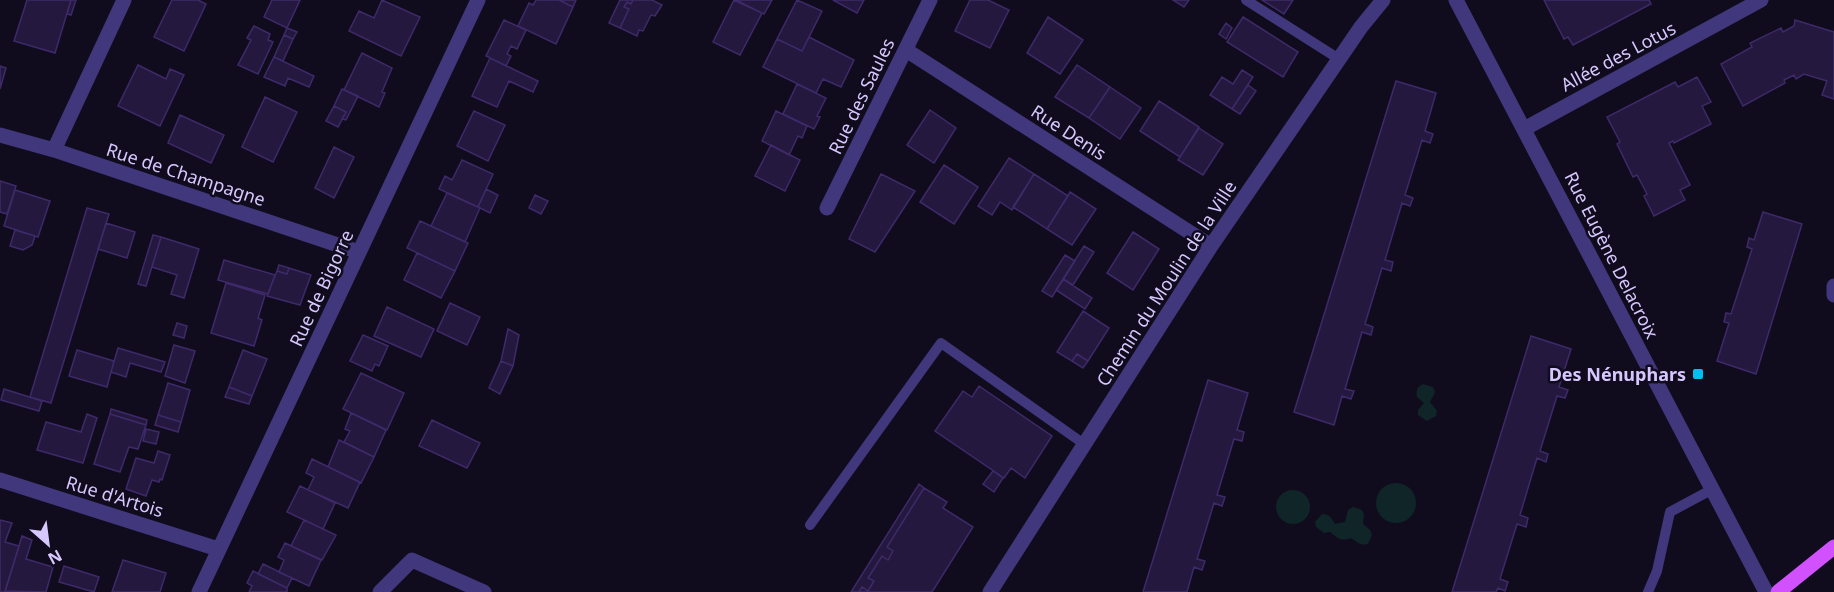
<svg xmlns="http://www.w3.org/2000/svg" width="1834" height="592" font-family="'Noto Sans',sans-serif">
  <rect width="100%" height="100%" fill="#110c1d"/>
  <!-- green -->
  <path fill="#0f2527" d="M1423,384L1433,387L1435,392L1430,402L1437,411L1436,416L1427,421L1418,415V410L1424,403L1417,397C1416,390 1417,387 1423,384Z
    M1376 503a20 20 0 1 1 40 0a20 20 0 1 1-40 0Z
    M1276 507a17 17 0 1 1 34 0a17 17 0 1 1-34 0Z
    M1353,507L1362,510L1364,515L1363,524L1370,530L1372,535L1368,544C1359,546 1358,542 1351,538C1340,542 1338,538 1330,532L1324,533L1316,527L1315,522L1322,514C1330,514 1331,518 1335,524L1345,522L1348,510Z"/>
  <!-- building -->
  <path fill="#24183e" stroke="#3e2a6a" stroke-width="1.5" d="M27,0H71L55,53L14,41Z
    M71,0H76L71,15L67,14Z
    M172,0H198L206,4L184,51L154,37Z
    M272,0H300L287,28L264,17Z
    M382,0L420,17L401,56L349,31L359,11L374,18Z
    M536,0H559L573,7L556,44L518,26L529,3L533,5Z
    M559,0H576L573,7Z
    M620,0H633L631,4L627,2L624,7L629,9L620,28L609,23Z
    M633,0H652L662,5L655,16L651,15L643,31L639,30L637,36L620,28L629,9L624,7L627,2L631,4Z
    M734,0L762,13L740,55L713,42Z
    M736,0H772L764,14Z
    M797,0L822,11L802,51L777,39Z
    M833,0H864L857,13Z
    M970,0H988L1009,10L990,48L955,31Z
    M1173,0H1189L1184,7Z
    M1262,0H1293L1284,14Z
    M1544,0H1649L1651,4L1573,45L1568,37L1564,39Z
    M1048,17L1083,40L1060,74L1027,53Z
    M1243,17L1298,52L1283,77L1227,42Z
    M504,20L526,30L517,49L511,46L507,54L511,56L506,66L486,56Z
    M1795,20L1834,32V99L1822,95L1827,81L1804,74L1796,79L1794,75L1784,80L1785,83L1743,106L1721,64L1752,47L1750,43L1781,28L1783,32L1794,26Z
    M1226,23L1232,28L1226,39L1219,34Z
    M254,26L270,34L268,40L273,42L258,74L238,65L251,40L247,38Z
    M287,28L297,32L293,39L284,35Z
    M284,35L293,39L283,61L274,57Z
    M809,37L854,60L841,87L823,79L816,93L763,67L777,39L802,51Z
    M362,53L392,68L382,92L385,93L379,107L344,90Z
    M274,57L314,76L309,87L288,78L285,86L264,77Z
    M490,58L538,81L533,92L509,81L497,107L472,96Z
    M138,65L166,79L170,69L184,75L160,126L118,106Z
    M1077,65L1110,87L1089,118L1055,97Z
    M0,66L6,68L0,89Z
    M1242,70L1253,77L1232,109L1210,95L1222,77L1233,84Z
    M1697,77L1711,102L1702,106L1711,124L1674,143L1673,141L1669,143L1690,185L1680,190L1685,200L1654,216L1644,196L1647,194L1637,175L1633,177L1617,144L1620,142L1607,117L1675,82L1678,87Z
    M1396,81L1436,93L1425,131L1433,134L1430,143L1422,140L1405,195L1413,198L1410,206L1402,203L1385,260L1393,262L1391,271L1382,268L1365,324L1373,327L1371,335L1362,332L1345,389L1354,391L1351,399L1342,396L1334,425L1294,412Z
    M797,84L826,98L817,116L820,117L814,129L783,114Z
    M1248,85L1256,91L1240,114L1232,109Z
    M1110,87L1141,108L1120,139L1089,118Z
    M342,89L358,96L346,120L342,119L346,112L334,106Z
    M265,97L297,112L273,162L242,147Z
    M1159,101L1199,127L1180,157L1140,131Z
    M334,106L346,112L338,127L326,121Z
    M930,110L956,128L934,163L907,145Z
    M474,111L505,125L488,161L457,146Z
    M776,111L807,126L802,138L798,136L789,155L762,141Z
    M180,115L224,135L211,163L168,143Z
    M1199,128L1223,144L1203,175L1178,160Z
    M771,145L800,160L785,191L755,176Z
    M334,147L354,157L334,198L315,188Z
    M1009,158L1034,174L1012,210L1000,202L992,215L978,206Z
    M462,160L493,174L478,207L439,189L445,176L452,180Z
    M944,165L978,187L954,224L920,202Z
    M881,174L915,191L875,252L849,239Z
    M1034,174L1068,196L1047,229L1013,207Z
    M0,181L16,186L7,214L0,212Z
    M486,189L498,195L490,213L478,207Z
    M15,190L50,201L38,237L4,226Z
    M1070,192L1096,209L1072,245L1047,229Z
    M447,193L480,208L465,242L431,226Z
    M535,195L548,201L541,214L529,208Z
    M87,208L109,214L51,403L30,397Z
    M1763,212L1802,224L1756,374L1717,361L1729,323L1724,322L1726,313L1731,314L1752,249L1747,247L1749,238L1754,240Z
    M420,221L468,243L455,271L407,248Z
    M106,223L135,232L127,258L98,249Z
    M15,230L35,236L32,245L23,250L10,246Z
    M1133,232L1159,249L1133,290L1107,273Z
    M153,235L161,237L146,286L138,284Z
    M161,237L199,249L184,298L171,294L177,275L152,267Z
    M1084,246L1094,252L1073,285L1063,279Z
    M417,253L455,271L441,298L404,280Z
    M1065,255L1075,261L1052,297L1042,291Z
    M224,260L275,275L268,294L218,280Z
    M279,265L289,268L287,274L277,271Z
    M289,268L311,275L300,305L267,296L277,271L287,274Z
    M1063,279L1092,298L1085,309L1056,290Z
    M226,283L265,295L258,318L262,320L254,346L211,333Z
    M450,303L480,317L467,345L437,331Z
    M387,307L434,329L421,357L374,336Z
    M1083,311L1109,328L1088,361L1077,354L1072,361L1057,352Z
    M177,323L187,326L184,338L173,335Z
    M508,329L519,335L513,366L501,361Z
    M363,335L388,346L379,366L375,364L372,371L350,361Z
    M1531,336L1571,349L1559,387L1568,390L1565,398L1557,396L1540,451L1548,454L1546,462L1537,458L1520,515L1528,518L1526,527L1517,524L1500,579L1508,582L1505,591L1498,588L1496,592H1452Z
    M174,345L195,351L185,383L165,376Z
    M118,348L165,362L161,372L130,363L126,377L111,372Z
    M77,350L114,361L107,387L69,376Z
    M243,350L267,359L252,396L229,387Z
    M1077,354L1088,361L1083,368L1072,361Z
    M501,361L513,366L500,394L489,388Z
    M361,373L404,393L387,430L343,409Z
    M1208,380L1248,393L1237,430L1244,432L1242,441L1234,439L1217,495L1225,497L1222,506L1214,503L1197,559L1205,561L1202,570L1194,567L1187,592H1143Z
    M168,383L190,390L181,422L158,415Z
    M979,386L1052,436L1025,478L1011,468L1004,478L935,431L963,391L972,397Z
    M229,387L252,396L249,404L225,397Z
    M4,389L42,401L39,411L1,400Z
    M111,409L147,420L146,425L110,414Z
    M351,413L386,430L374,457L344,442L350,431L345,429Z
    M87,414L97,418L83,463L37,450L46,422L81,432Z
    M110,414L146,425L138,449L129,447L120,472L94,464Z
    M158,415L181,422L178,432L155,425Z
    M432,420L480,443L467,468L419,446Z
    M146,429L159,432L156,444L143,441Z
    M339,440L374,457L361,483L328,467Z
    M158,451L170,455L162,480L160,479L159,482L152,480L146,496L126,489L136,458L154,463Z
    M312,459L360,482L348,508L308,490L314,477L306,473Z
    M993,471L1003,478L994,492L983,484Z
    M919,484L924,488L887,547L893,551L888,560L882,556L868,578L874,581L868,591L862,587L859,592H851Z
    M300,486L335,503L323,529L287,512Z
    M924,488L947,502L943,508L973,527L932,592H859L862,587L868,591L874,581L868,578L882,556L888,560L893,551L887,547Z
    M0,520L12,523L5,542L19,546L5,592H0Z
    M304,520L336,535L322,560L291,546Z
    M22,536L32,540L26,559L53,567L46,592L5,591Z
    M285,543L321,560L309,586L279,572L284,560L278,557Z
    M123,560L166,573L160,592H112Z
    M263,564L292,578L287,588L258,574Z
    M64,566L99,577L94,592L59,582Z
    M253,571L287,588V592H249L252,586L247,583Z"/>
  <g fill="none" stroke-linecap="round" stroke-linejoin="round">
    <!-- service -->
    <path stroke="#41377c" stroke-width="10" d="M1246,0L1339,59
      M810,525L941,343L1084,444
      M1648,592L1657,571L1670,512L1711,490"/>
    <!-- minor -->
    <path stroke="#41377c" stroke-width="15" d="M906,50L1211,246
      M1524,129L1761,0
      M0,135L54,150L359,252
      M54,150L124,0
      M827,208L930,0
      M1834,286V295
      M0,480L218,549
      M199,592L478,0
      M380,592L412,560L484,592
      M990,592L1211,246L1361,27L1383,0"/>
    <!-- tertiary -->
    <path stroke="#41377c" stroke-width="15" d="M1456,0L1766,592"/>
    <!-- primary -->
    <path stroke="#d051fd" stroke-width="15" d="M1778,592L1834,547"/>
  </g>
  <!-- markers -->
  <rect fill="#02bef1" stroke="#110c1d" stroke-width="2" x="1692" y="368" width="12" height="12" rx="3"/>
  <g text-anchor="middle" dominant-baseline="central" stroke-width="5" stroke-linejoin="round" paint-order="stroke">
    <!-- street labels -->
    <g font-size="18" fill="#d5c8fe" stroke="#110c1d">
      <text transform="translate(1618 56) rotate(-28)">Allée des Lotus</text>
      <text transform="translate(861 96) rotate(-64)">Rue des Saules</text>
      <text transform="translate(1069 132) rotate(33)">Rue Denis</text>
      <text transform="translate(186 174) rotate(18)">Rue de Champagne</text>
      <text transform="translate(1612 255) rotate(63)">Rue Eugène Delacroix</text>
      <text transform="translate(1166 283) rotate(-57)">Chemin du Moulin de la Ville</text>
      <text transform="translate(321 288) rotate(-65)">Rue de Bigorre</text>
      <text transform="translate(115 496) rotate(17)">Rue d'Artois</text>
    </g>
    <!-- poi labels -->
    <g font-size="18" font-weight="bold" fill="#d5c8fe" stroke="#110c1d" text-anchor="end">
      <text x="1686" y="374">Des Nénuphars</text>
    </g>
  </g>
  <!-- north arrow -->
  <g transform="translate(48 544) rotate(152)" stroke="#110c1d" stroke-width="4.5" paint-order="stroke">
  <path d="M0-4.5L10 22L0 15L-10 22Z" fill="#d5c8fe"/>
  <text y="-9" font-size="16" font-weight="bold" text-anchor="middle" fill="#d5c8fe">N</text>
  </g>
</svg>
